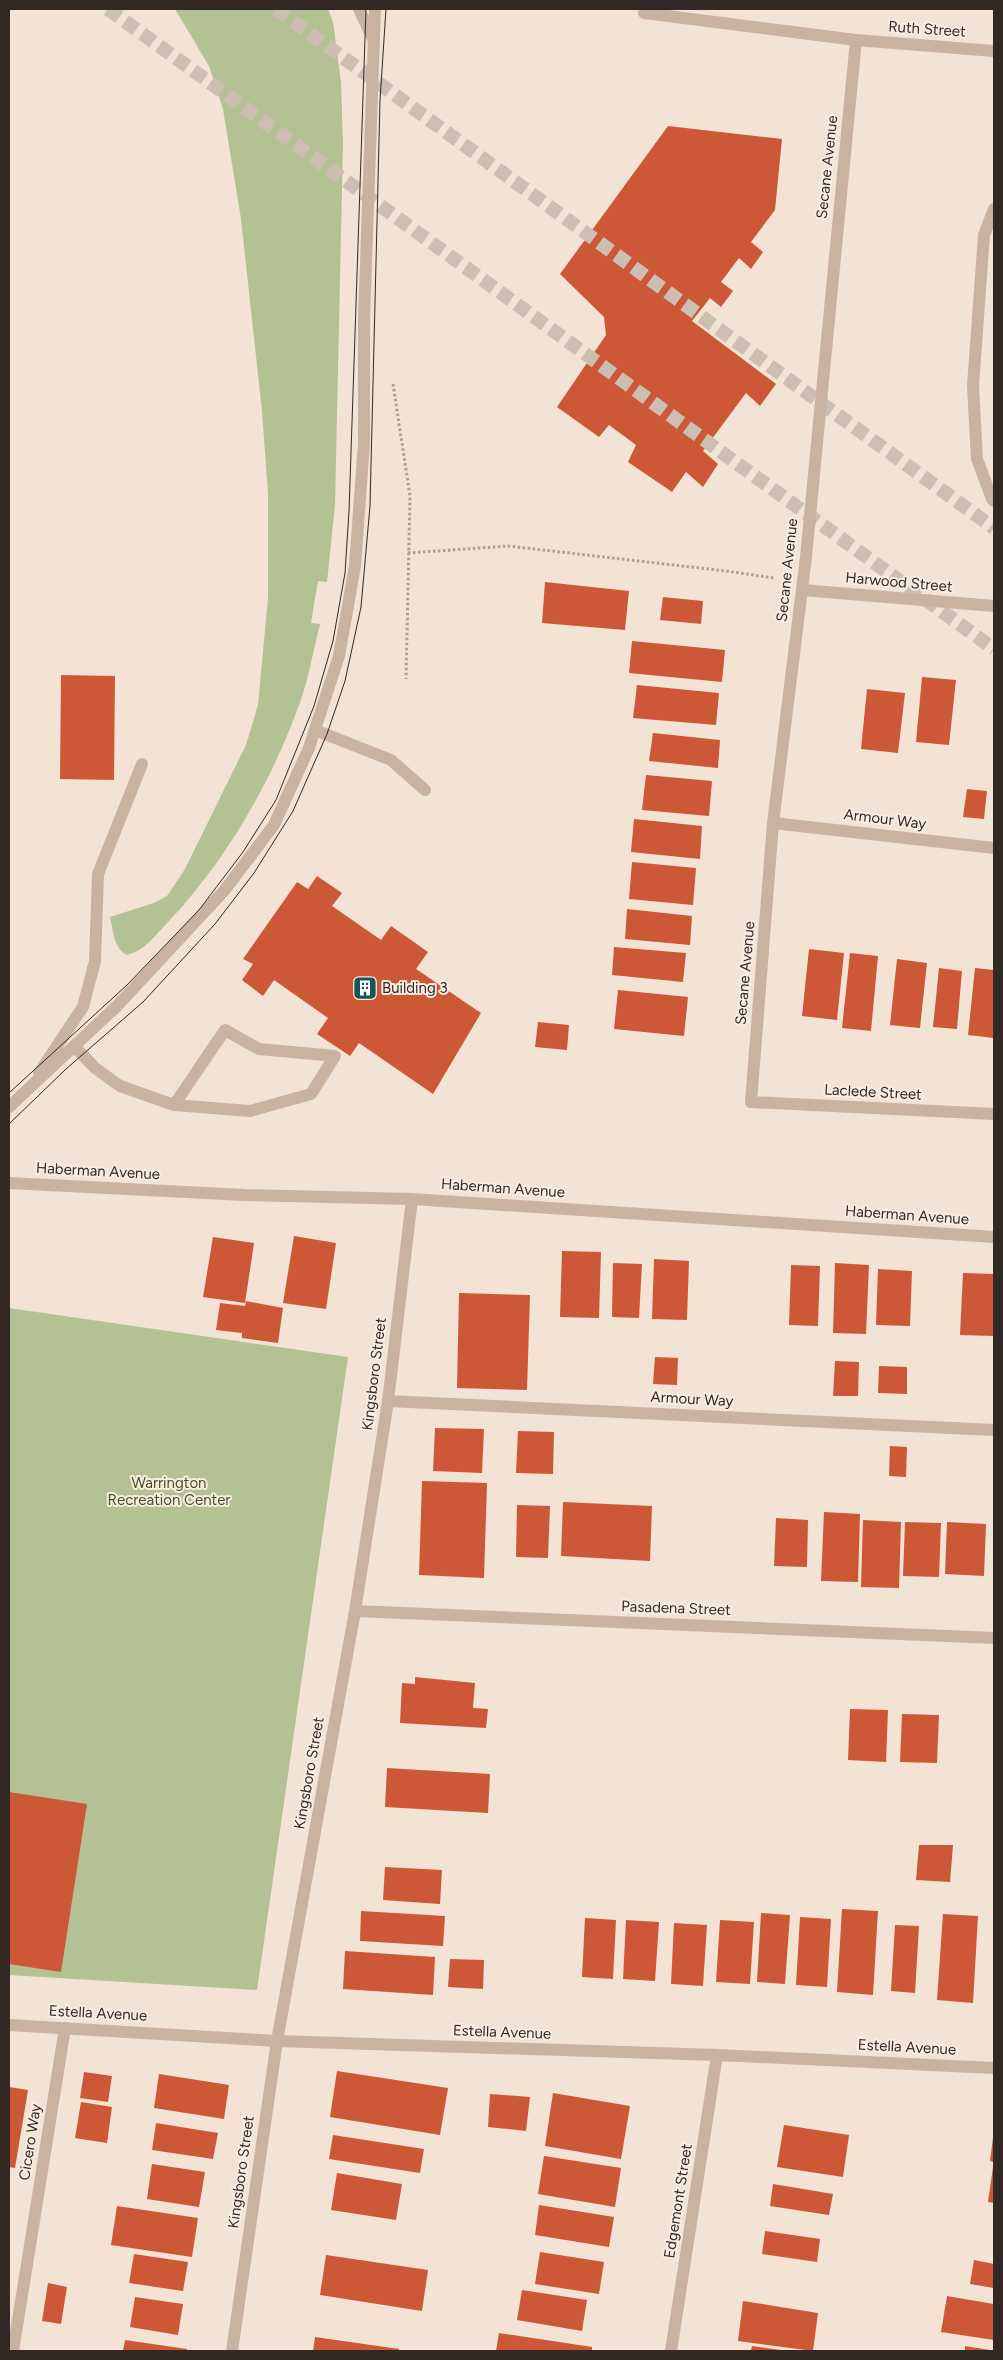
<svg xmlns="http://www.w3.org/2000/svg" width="1003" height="2360" font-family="Figtree,sans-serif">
  <rect width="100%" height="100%" fill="#f2e3d4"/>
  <!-- green -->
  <path fill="#b3c194" d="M175,9H328L333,22L341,82L343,143L335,505L327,582L318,581L311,623L320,624C313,651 309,678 299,705C271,783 225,862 168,922C156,935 144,951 127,955C114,949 113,930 110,917L154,903L167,896L185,869L246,745L258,705L268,598V493L262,411L241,219L223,109L209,66Z
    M9,1308L348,1357L257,1990L9,1975Z"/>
  <!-- building -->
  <path fill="#cd5837" d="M668,126L782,139L775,210L751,242L763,252L751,269L739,258L721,282L733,291L721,307L710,298L692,321L776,384L760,406L746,393L703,451L718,464L703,487L686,472L672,492L628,462L636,445L609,425L599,437L557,407L606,335L604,317L560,274Z
    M545,582L629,591L625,630L542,623Z
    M663,597L703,601L701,624L660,620Z
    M632,641L725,650L722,682L629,673Z
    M61,675L115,676L114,780L60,779Z
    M922,677L956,680L949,745L916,742Z
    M637,685L719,693L716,725L633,718Z
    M867,689L905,693L898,753L861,749Z
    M653,733L720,740L718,768L649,761Z
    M646,775L712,781L709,816L642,810Z
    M967,789L987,791L984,819L963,817Z
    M634,819L702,826L700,859L631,852Z
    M632,862L696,868L693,905L629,899Z
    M317,876L342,893L332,906L381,940L391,926L428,952L416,969L481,1013L433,1094L359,1043L350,1056L317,1034L328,1018L274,980L263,996L242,980L253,964L243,959L297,882L308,889Z
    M627,909L692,916L690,945L625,939Z
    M614,947L686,953L683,982L612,975Z
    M809,949L844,953L837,1020L802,1016Z
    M850,953L878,956L871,1031L842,1028Z
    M897,959L927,963L920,1028L890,1025Z
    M939,968L962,971L957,1029L933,1027Z
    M975,968L994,970V1038L968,1035Z
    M618,990L688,997L684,1036L614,1029Z
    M538,1022L569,1025L567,1050L535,1047Z
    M294,1236L336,1243L326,1309L283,1303Z
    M213,1237L254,1243L245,1303L203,1297Z
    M562,1251L601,1252L599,1318L560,1317Z
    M654,1259L689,1261L687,1320L652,1319Z
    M613,1263L642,1264L639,1318L612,1317Z
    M835,1263L869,1265L866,1334L833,1333Z
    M791,1265L820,1266L818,1326L789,1325Z
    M878,1269L912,1271L910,1326L876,1325Z
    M963,1273L994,1274V1336L960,1335Z
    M459,1293L530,1295L527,1390L457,1388Z
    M246,1301L283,1308L278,1343L242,1338V1333L216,1330L220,1303L245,1306Z
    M655,1357L678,1358L677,1385L653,1384Z
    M835,1361L859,1362L858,1396H833Z
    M879,1366L907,1367V1394L878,1393Z
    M435,1428L484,1429L482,1473L433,1471Z
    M518,1431L554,1432L553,1474L516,1473Z
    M890,1446L907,1447L906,1477L889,1476Z
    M422,1481L487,1483L484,1578L419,1575Z
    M563,1502L652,1506L650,1561L561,1556Z
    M517,1505L550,1506L548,1558L516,1557Z
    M824,1512L860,1514L858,1582L821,1581Z
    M776,1518L808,1520L807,1567L774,1566Z
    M863,1520L901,1522L899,1588L861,1587Z
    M905,1522L941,1523L939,1577L903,1576Z
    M947,1522L986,1524L984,1576L945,1574Z
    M415,1677L475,1683L473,1708L488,1709L486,1728L400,1723L402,1683L415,1684Z
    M850,1709L888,1710L886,1762L848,1760Z
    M902,1714L939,1715L937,1763L900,1762Z
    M387,1768L490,1774L488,1813L385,1807Z
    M9,1792L87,1804L61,1972L9,1964Z
    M919,1845H953L950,1882L916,1880Z
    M385,1867L442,1870L440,1904L383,1900Z
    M842,1909L878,1911L873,1995L837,1992Z
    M361,1911L445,1916L443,1946L360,1941Z
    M761,1913L790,1915L785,1984L757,1982Z
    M943,1914L978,1916L973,2003L937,2000Z
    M800,1917L831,1919L827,1987L796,1985Z
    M585,1918L616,1920L613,1979L582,1977Z
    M626,1920L659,1922L655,1981L623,1979Z
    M720,1920L754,1922L750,1984L716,1982Z
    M674,1923L707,1925L703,1986L671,1984Z
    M895,1925L919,1926L915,1993L891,1991Z
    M345,1951L435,1957L433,1995L343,1989Z
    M450,1959L484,1960L483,1989L448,1987Z
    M337,2071L448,2088L440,2135L330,2117Z
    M84,2072L112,2076L108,2102L80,2098Z
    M159,2074L229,2085L224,2119L154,2108Z
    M9,2087L28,2090L15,2168L9,2167Z
    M553,2093L630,2106L621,2159L545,2146Z
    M490,2094L530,2097L526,2131L488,2127Z
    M81,2102L112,2107L107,2143L75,2138Z
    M156,2123L218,2133L213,2159L152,2150Z
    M784,2125L849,2135L843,2177L777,2167Z
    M333,2135L424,2149L420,2173L329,2159Z
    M993,2138H994V2162L990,2161Z
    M544,2156L621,2168L615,2207L538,2194Z
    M152,2164L205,2172L199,2207L147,2199Z
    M993,2167H994V2203L988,2202Z
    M337,2173L402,2184L396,2220L331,2210Z
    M773,2184L833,2194L829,2215L770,2206Z
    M539,2205L614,2217L609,2247L535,2235Z
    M117,2206L198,2218L192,2257L111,2245Z
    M765,2231L820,2239L817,2262L762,2254Z
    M540,2252L604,2262L599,2294L535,2284Z
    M134,2254L188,2262L183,2291L129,2283Z
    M326,2255L428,2270L422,2311L320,2295Z
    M974,2260L994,2264V2288L970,2284Z
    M48,2283L67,2287L61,2324L42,2321Z
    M522,2290L587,2300L582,2331L517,2320Z
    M947,2296L994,2304V2340L941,2332Z
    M135,2297L183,2304L178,2335L130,2327Z
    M743,2301L818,2313L813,2351L738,2341Z
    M499,2333L592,2347V2351H496Z
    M315,2337L399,2349V2351H313Z
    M125,2340L187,2349V2351H123Z
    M752,2346L781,2350V2351H751Z
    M965,2346L990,2350V2351H965Z"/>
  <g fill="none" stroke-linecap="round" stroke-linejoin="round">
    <!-- trunk-tunnel -->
    <path stroke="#ccbeb1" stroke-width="14" stroke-dasharray="14 7" stroke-linecap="butt" d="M108,9L994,649
      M276,9L994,528"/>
    <!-- path -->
    <path stroke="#b59c8b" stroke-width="3" stroke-dasharray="2.5 2.5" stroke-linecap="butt" d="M393,384L410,496L406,679
      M408,553L508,546L726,571L774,578"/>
    <!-- service -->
    <path stroke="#cab2a0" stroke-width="12" d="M359,9L372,37
      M994,209L984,235L973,386L977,459L992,499L994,501
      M315,730L391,760L425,790
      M773,823L994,848
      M74,1046L95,1068L120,1086L174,1105L250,1111L311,1094L335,1056L259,1049L225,1030L174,1105
      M39,1073L83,1007L95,961L98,874L142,764
      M9,1107L117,1006L224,891L274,825L309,748L339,656L355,566L364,443V319L375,9
      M388,1401L994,1430
      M13,2351L65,2028"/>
    <!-- minor -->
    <path stroke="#cab2a0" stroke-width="12" d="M645,9L644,13L856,40L994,51
      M856,40L806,557L773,823L751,1102L994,1114
      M802,590L994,606
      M9,1183L244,1195L412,1199L994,1237
      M355,1611L994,1638
      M9,2025L277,2041L717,2055L994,2068
      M232,2351L277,2041L355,1611L388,1401L412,1199
      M671,2351L717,2055"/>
    <!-- tram -->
    <path stroke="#332824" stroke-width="1" d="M9,1093L127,985L199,910L243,852L276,800L314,706L333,641L345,573L349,511L366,9
      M9,1124L66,1069L143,1002L215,924L254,873L293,811L327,734L345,681L361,607L370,506L380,100L386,9"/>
  </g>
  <!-- icons -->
  <defs>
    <g id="building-square" transform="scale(1.25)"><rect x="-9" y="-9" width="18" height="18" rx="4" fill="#185456" stroke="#f9ede1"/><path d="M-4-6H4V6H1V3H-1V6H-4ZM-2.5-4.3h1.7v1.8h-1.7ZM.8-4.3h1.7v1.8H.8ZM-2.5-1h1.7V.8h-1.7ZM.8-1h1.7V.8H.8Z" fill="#fff"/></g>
  </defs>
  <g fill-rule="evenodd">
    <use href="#building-square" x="365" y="988"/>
  </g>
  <g text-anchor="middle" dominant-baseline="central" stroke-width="4" stroke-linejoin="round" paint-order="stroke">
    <!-- street labels -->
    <g font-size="15" fill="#332824" stroke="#f9ede1">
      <text transform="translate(927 29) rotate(4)">Ruth Street</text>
      <text transform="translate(827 167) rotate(-84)">Secane Avenue</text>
      <text transform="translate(787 570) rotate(-84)">Secane Avenue</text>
      <text transform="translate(899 582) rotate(5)">Harwood Street</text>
      <text transform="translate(885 819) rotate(7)">Armour Way</text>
      <text transform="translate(745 973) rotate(-85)">Secane Avenue</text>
      <text transform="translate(873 1092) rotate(3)">Laclede Street</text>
      <text transform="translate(98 1171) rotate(3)">Haberman Avenue</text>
      <text transform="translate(503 1188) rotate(4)">Haberman Avenue</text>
      <text transform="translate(907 1215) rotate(4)">Haberman Avenue</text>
      <text transform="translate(374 1374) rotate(-83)">Kingsboro Street</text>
      <text transform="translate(692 1399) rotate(3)">Armour Way</text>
      <text transform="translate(676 1608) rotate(2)">Pasadena Street</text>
      <text transform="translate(309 1773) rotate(-80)">Kingsboro Street</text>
      <text transform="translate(98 2013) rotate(3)">Estella Avenue</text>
      <text transform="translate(502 2032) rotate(2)">Estella Avenue</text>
      <text transform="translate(907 2047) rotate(3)">Estella Avenue</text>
      <text transform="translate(30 2142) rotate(-81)">Cicero Way</text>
      <text transform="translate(241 2172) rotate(-82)">Kingsboro Street</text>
      <text transform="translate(678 2201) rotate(-81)">Edgemont Street</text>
    </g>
    <!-- poi labels -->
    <g font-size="15" fill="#332824" stroke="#f9ede1" text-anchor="start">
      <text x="382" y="988">Building 3</text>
    </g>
    <!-- park labels -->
    <g font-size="15" fill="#445227" stroke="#f9ede1">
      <text x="169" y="1483">Warrington<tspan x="169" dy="17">Recreation Center</tspan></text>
    </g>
  </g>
  <!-- border -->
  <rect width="1003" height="2360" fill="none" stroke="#332824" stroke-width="20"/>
</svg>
